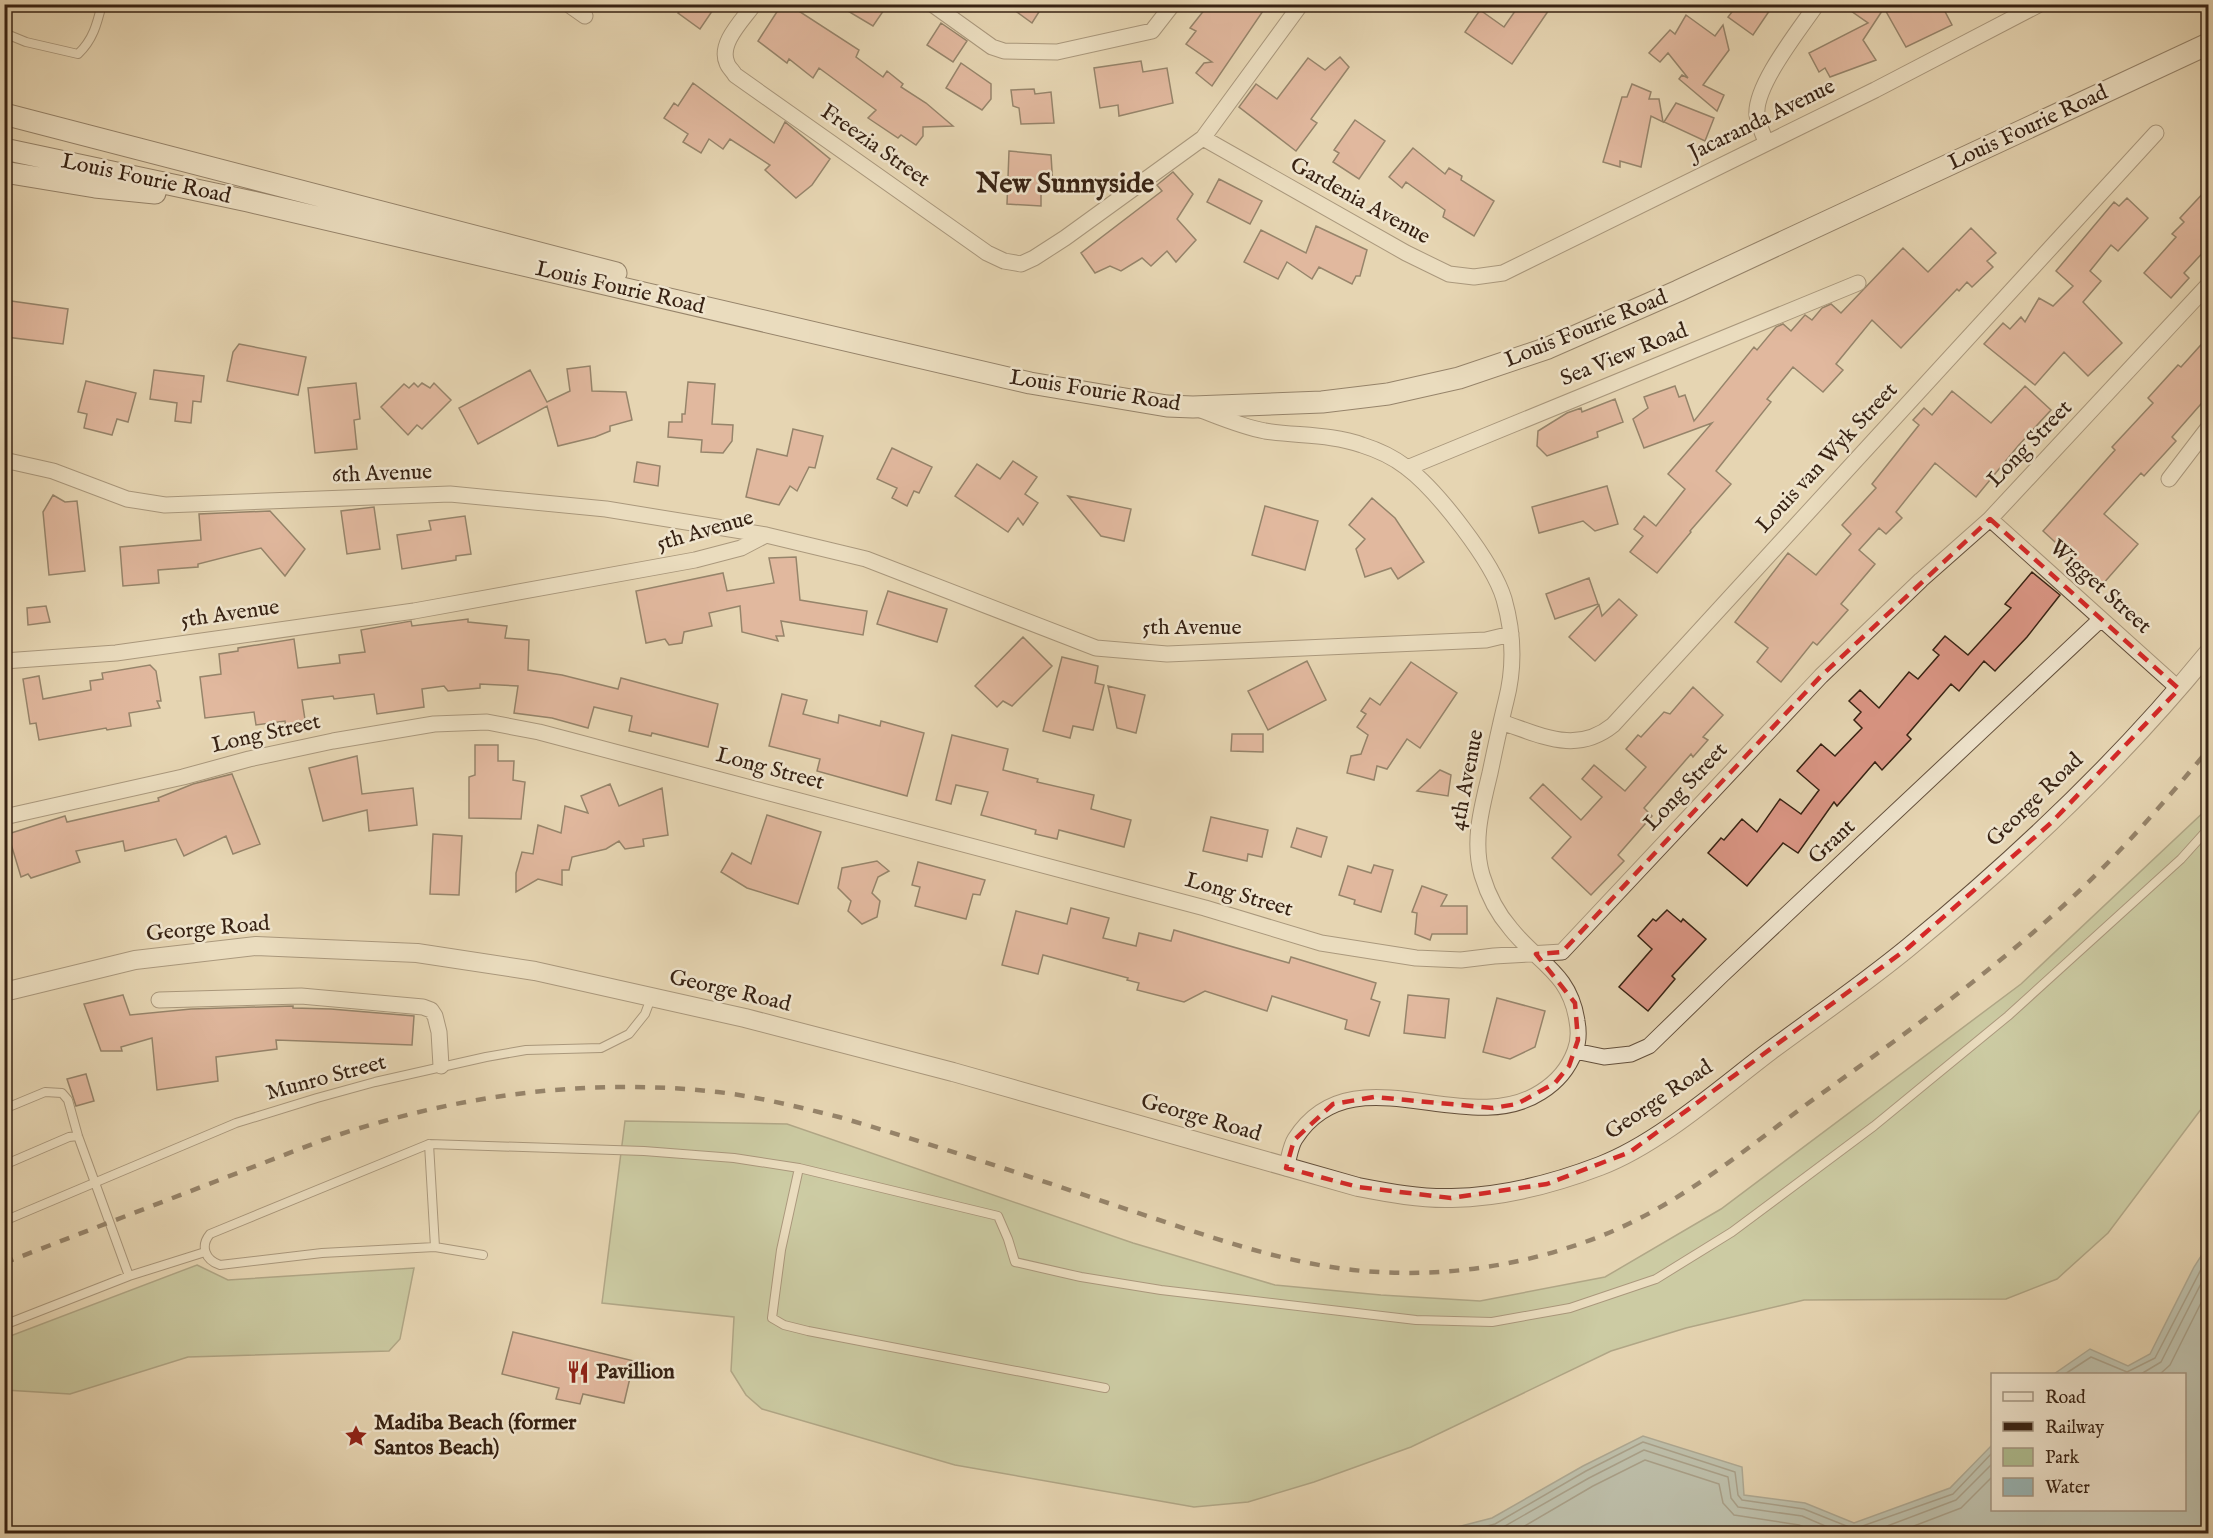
<svg xmlns="http://www.w3.org/2000/svg" width="2213" height="1538" font-family="'IM FELL English',serif">
  <rect width="100%" height="100%" fill="#e6d5b2"/>
  <filter id="stains"><feTurbulence type="fractalNoise" baseFrequency=".00333" numOctaves="4"/><feColorMatrix values="0 0 0 0 .2 0 0 0 0 .09 0 0 0 0 .02 0 0 0 .5 -.17"/></filter>
  <radialGradient id="worn" r=".72"><stop offset=".6" stop-color="#630" stop-opacity="0"/><stop offset="1" stop-color="#630" stop-opacity=".3"/></radialGradient>
  <!-- green -->
  <path fill="#aebe91" stroke="#727052" stroke-width="1.5" d="M2208,808V1100L2108,1233L2057,1279L2006,1299L1804,1300L1686,1328L1611,1351L1411,1447L1314,1482L1248,1502L1194,1507L955,1465L762,1409L746,1395L731,1371L734,1317L602,1303L625,1121L787,1124L1133,1243L1275,1285L1381,1295L1480,1301L1605,1277L1721,1209L2021,984Z
    M197,1265L228,1280L414,1268L400,1339L389,1351L188,1357L70,1394L5,1390V1338Z"/>
  <!-- water -->
  <path fill="#99b6b6" stroke="#727b75" stroke-width="1.5" d="M2208,1245V1533H1434L1492,1518L1583,1466L1643,1436L1742,1467L1744,1495L1805,1503L1854,1523L1950,1488L1992,1445V1510H2184V1374H2054L2090,1349L2128,1366L2150,1354L2194,1267Z"/>
  <g fill="none" stroke-linecap="round" stroke-linejoin="round">
    <!-- shore -->
    <path stroke="#686c64" stroke-width="1.5" d="M2065,1374L2091,1357L2127,1372L2155,1358L2208,1256
      M2141,1374L2161,1362L2208,1270
      M2160,1374L2170,1365L2208,1289
      M1456,1534L1495,1524L1586,1471L1643,1442L1735,1472L1738,1495L1742,1500L1804,1509L1854,1529L1953,1494L1992,1453
      M1487,1534L1498,1530L1589,1478L1644,1450L1728,1477L1731,1498L1738,1507L1802,1516L1844,1534
      M1511,1534L1593,1486L1645,1460L1719,1484L1723,1503L1734,1515L1799,1525L1820,1534
      M1866,1534L1956,1500L1992,1464
      M1893,1534L1961,1508L1992,1477"/>
  </g>
  <!-- building -->
  <path fill="#db9685" stroke="#372213" stroke-width="1.5" d="M684,4H717L700,29L678,13Z
    M782,4H788L859,50L856,57L883,77L887,71L903,84L901,87L926,103L953,126L923,127V136L916,145L901,135L898,138L868,118L876,110L819,68L813,78L789,59L787,63L758,41Z
    M836,4H888L873,26Z
    M1006,4H1044L1032,23Z
    M1209,4H1253L1263,11L1212,86L1196,73L1204,63L1212,62L1186,44L1196,31L1190,28Z
    M1520,4H1553L1512,64L1465,32L1480,10L1504,27Z
    M1738,4H1774L1753,35L1728,17Z
    M1841,4H1941L1952,25L1906,47L1884,8L1863,40L1876,60L1830,77L1825,68L1819,72L1809,53L1868,23Z
    M1686,15L1715,36L1723,25L1729,50L1703,85L1724,95L1717,111L1679,79L1682,75L1688,78L1668,53L1660,62L1649,53L1670,30L1675,34Z
    M941,23L967,41L953,62L927,45Z
    M1340,57L1349,67L1311,119L1317,123L1296,151L1239,107L1256,84L1277,99L1308,58L1325,70Z
    M1141,61L1143,72L1167,68L1173,103L1119,116L1118,105L1100,108L1094,68Z
    M961,63L991,84V99L982,110L946,88Z
    M693,83L774,143L785,122L830,159L812,185L796,198L765,170L770,165L730,139L723,149L709,139L701,153L683,142L688,134L664,118L674,103L678,106Z
    M1632,84L1651,92L1649,99H1659L1663,122L1651,116L1641,167L1620,161V167L1603,162L1622,97H1627Z
    M1034,89L1035,94L1051,92L1054,123L1021,124L1019,108L1013,106L1011,90Z
    M1676,103L1714,118L1705,141L1664,122Z
    M1355,120L1385,141L1359,179L1333,162L1339,153L1334,150Z
    M1413,148L1445,174L1449,168L1462,176L1461,180L1494,201L1474,236L1443,217L1445,210L1406,182L1402,188L1389,177Z
    M1009,151L1051,155L1053,187L1041,190V206L1007,204Z
    M1173,172L1193,194L1177,219L1196,240L1176,262L1167,251L1151,266L1142,258L1121,271L1110,266L1095,273L1081,253L1162,191L1157,185Z
    M1219,179L1262,201L1250,224L1207,202Z
    M2208,188V247L2184,273L2189,278L2171,298L2144,273L2176,237L2172,234L2184,222L2180,218Z
    M2127,198L2148,218L2118,251L2111,245L2090,271L2101,281L2083,302L2122,343L2088,376L2064,352L2035,385L1984,344L2003,323L2010,329L2021,317L2025,322L2039,298L2053,306L2073,286L2056,271L2114,202L2119,206Z
    M1316,226L1367,250L1360,276H1356L1352,284L1319,267L1312,279L1287,262L1278,279L1244,262L1261,230L1306,253Z
    M1971,228L1996,253L1987,261L1993,267L1972,287L1967,282L1959,291L1957,289L1901,348L1872,320L1836,364L1843,370L1823,392L1793,367L1767,399L1771,402L1716,471L1731,484L1690,531L1691,532L1657,573L1630,552L1643,536L1634,529L1644,516L1656,526L1685,489L1668,474L1712,423L1644,448L1633,419L1648,408L1644,397L1675,386L1679,397L1685,395L1694,421L1754,347L1757,350L1776,327L1783,324L1791,331L1805,315L1812,320L1822,308L1831,304L1841,313L1903,248L1928,272Z
    M11,301L68,309L63,344L6,337Z
    M2208,337V396L2172,437L2176,441L2144,476L2141,473L2104,514L2138,544L2102,585L2043,531L2115,450L2112,447L2153,403L2148,398L2178,365L2181,367Z
    M239,344L306,357L298,395L227,381L233,352Z
    M590,366L592,391L626,392L632,420L610,426V431L595,437L558,446L547,406L478,444L459,408L530,370L547,402L570,391L567,369Z
    M154,370L204,376L201,402L193,401L191,423L175,421L177,403L150,399Z
    M86,381L136,393L128,422L117,419L112,435L84,428L87,414L78,412Z
    M688,382L715,384L712,424L733,425L732,441L723,453L701,452L702,440L668,437L669,422H682V414H685Z
    M356,383L360,419L354,420L357,449L315,453L308,388Z
    M414,383L418,387L422,383L430,388L434,383L451,400L422,429L417,425L408,435L381,407L404,384L409,388Z
    M2025,386L2051,410L2018,446L1976,497L1935,463L1896,512L1902,518L1886,534L1879,528L1859,550L1875,564L1841,604L1848,610L1817,645L1813,642L1781,682L1757,662L1768,648L1735,622L1788,553L1816,575L1851,534L1842,525L1876,488L1872,484L1919,425L1913,420L1924,408L1932,415L1952,391L1991,423Z
    M1615,399L1623,422L1597,432L1598,437L1547,456L1537,446L1538,431L1567,413L1581,408L1582,412Z
    M793,429L823,436L815,468L809,467L797,491L790,486L779,505L746,497L757,449L787,456Z
    M892,448L932,467L919,493L914,491L907,506L892,498L897,488L877,479Z
    M1013,461L1037,477L1025,494L1038,503L1023,525L1018,518L1008,532L955,496L977,464L1000,479Z
    M637,462L660,466L658,486L634,482Z
    M1607,486L1618,524L1595,531L1583,521L1539,533L1532,507Z
    M53,495L65,502L77,501L85,571L49,575L43,512Z
    M1068,496L1131,509L1124,541L1101,536Z
    M1372,498L1395,518L1424,562L1398,579L1391,568L1365,577L1356,549L1365,539L1349,525Z
    M1265,506L1318,521L1305,570L1252,555Z
    M374,507L380,549L347,554L341,511Z
    M270,511L305,549L285,576L261,548L198,564V567L158,570L159,583L123,586L120,547L201,540L199,514Z
    M465,516L471,554L456,556V560L402,569L397,535L431,530L429,521Z
    M796,557L800,600L867,611L863,635L781,621L784,636H776L778,641L742,632L740,606L709,613L712,626L684,632L682,643L669,645L665,639L646,643L636,591L723,573L727,591L774,583L769,558Z
    M2032,572L2060,595L2027,637L1995,671L1984,661L1959,691L1951,684L1907,735L1911,739L1882,770L1875,762L1837,806L1834,802L1798,853L1783,843L1747,886L1708,853L1721,838L1724,840L1742,819L1757,832L1780,799L1801,814L1819,790L1797,771L1821,744L1835,756L1862,728L1854,720L1861,712L1849,701L1860,690L1879,708L1909,672L1918,679L1939,655L1933,650L1945,636L1968,655L2011,608L2005,604Z
    M1589,578L1598,604L1555,619L1546,594Z
    M888,591L947,609L937,642L877,624Z
    M1619,599L1637,615L1595,661L1569,637L1599,605L1602,616Z
    M46,606L50,622L28,625L27,608Z
    M468,619V622L507,626L505,638L529,640L528,670L562,675L618,689L621,678L718,704L708,747L652,733L651,736L629,731L632,716L594,707L588,728L552,718L514,713L518,686L480,684V688L448,691L444,686L422,689L424,707L377,714L374,694L334,699L333,696L302,700L306,726L286,729L285,721L256,725L254,712L205,718L200,677L221,674L219,654L238,651V648L294,639L298,668L340,663L339,655L365,652L361,630L411,621L412,626Z
    M1023,637L1052,666L1012,706L1003,701L997,707L975,686Z
    M1062,657L1098,666L1095,683L1104,685L1093,730L1073,726L1070,738L1043,731Z
    M1307,661L1326,700L1268,730L1248,691Z
    M1411,662L1457,693L1420,748L1407,739L1387,769L1377,766L1374,780L1347,773L1351,756L1361,754L1368,735L1357,727L1366,714L1361,711L1370,698L1380,705Z
    M150,665L156,671L161,701H157L160,708L129,713L131,726L107,730L106,728L39,740L36,723L30,724L23,679L39,676L43,699L91,690L90,681L103,679L102,673Z
    M1108,686L1145,695L1136,733L1117,728Z
    M1693,687L1723,715L1703,737L1708,740L1693,757L1691,754L1644,808L1652,816L1618,855L1624,861L1591,895L1552,858L1571,837L1530,798L1543,784L1581,820L1602,797L1582,779L1594,765L1625,791L1646,767L1626,749L1638,735L1641,737L1664,712L1670,714Z
    M782,694L807,700L803,714L838,723L839,715L880,726L881,721L924,733L907,796L817,771L820,759L769,746Z
    M1232,734H1263V752L1231,751Z
    M952,735L1008,749L1003,770L1038,779L1037,782L1094,795L1091,809L1131,820L1124,847L1059,830L1057,839L1035,834L1036,830L981,815L988,792L956,785L951,804L936,800Z
    M475,745H498V761H514L513,780L525,782L521,819L469,818V777L475,775Z
    M357,756L362,794L413,788L417,825L369,831L367,810L323,821L309,768Z
    M1440,770L1451,775L1448,796L1417,791Z
    M232,774L260,844L233,854L226,836L184,856L176,839L125,851L123,841L76,851L80,862L31,878L28,874L21,877L8,834L65,816L67,822L159,801L158,798L193,784Z
    M610,784L619,806L662,788L668,835L643,839L644,846L625,849L619,841L606,849L572,857L569,870H562V885L538,879L516,892V873L522,852L533,854L538,825L561,833L565,806L588,813L581,796Z
    M767,815L821,832L798,904L747,888L721,872L732,853L751,864Z
    M1211,817L1268,830L1262,857L1248,854L1247,861L1203,851Z
    M1297,828L1327,837L1321,857L1291,847Z
    M433,834L462,836L459,895L430,894Z
    M877,861L889,871L878,877L872,893L880,901L877,917L862,924L848,911L851,901L838,888L842,868Z
    M918,862L985,880L980,895L973,894L966,919L915,906L920,887L912,885Z
    M1374,865L1393,870L1381,912L1354,904L1355,900L1339,895L1348,866L1371,873Z
    M1422,886L1447,895L1441,906H1467V934H1432L1430,940L1415,934L1417,913L1412,912Z
    M1071,908L1109,918L1103,938L1136,946L1139,933L1171,941L1174,930L1289,963L1291,957L1376,983L1371,999L1380,1002L1369,1036L1345,1029L1347,1020L1272,996L1267,1011L1205,991L1184,1002L1137,990L1139,983L1127,980L1128,978L1043,955L1038,974L1002,965L1016,911L1067,924Z
    M1667,910L1681,922L1683,919L1706,939L1672,976L1675,979L1648,1011L1619,987L1652,949L1638,936L1653,919L1656,921Z
    M123,995L130,1015L191,1009L293,1006V1008L331,1009L414,1016L412,1045L276,1040L277,1049L216,1057L218,1081L157,1090L152,1038L121,1047L122,1051H101L84,1004Z
    M1408,995L1449,999L1445,1038L1404,1033Z
    M1497,998L1545,1011L1535,1047L1510,1059L1483,1052Z
    M86,1074L94,1101L76,1106L67,1079Z
    M513,1332L634,1361L624,1403L583,1394L580,1404L556,1399L559,1388L502,1374Z"/>
  <g fill="none" stroke-linecap="round" stroke-linejoin="round">
    <!-- service casing -->
    <g stroke="#634f3b" stroke-width="10">
      <path id="service" d="M4,33L26,42L78,54C93,40 97,24 102,4
        M4,1109L45,1092L62,1093L68,1100L78,1136L129,1276L205,1252
        M429,1144L644,1151L734,1158L799,1168L998,1216L1008,1239L1015,1262L1081,1277L1161,1290L1416,1320L1492,1322L1570,1308L1656,1279L1732,1232L1874,1126L2008,1016L2181,859L2208,829
        M429,1144L435,1247L322,1253L220,1265C205,1260 200,1246 210,1234Z
        M4,1165L69,1137L78,1136
        M799,1168L781,1250L772,1318L784,1325L808,1331L1105,1388
        M4,1221L236,1123L317,1098L375,1082L486,1057L526,1050L601,1048L629,1034L645,1014L651,998
        M435,1247L483,1255
        M4,1325L129,1276"/>
    </g>
    <!-- minor casing -->
    <g stroke="#634f3b" stroke-width="17">
      <path id="minor" d="M568,4L585,16
        M754,4C744,19 718,43 727,63C728,67 733,71 735,75L987,253L1004,261L1021,264L1034,258L1065,238L1203,138L1301,4
        M932,4L992,47L1004,51L1057,52L1152,31L1173,4
        M1203,138L1406,253L1449,274L1474,277L1503,273L1875,90L2040,4
        M1766,142C1763,134 1758,124 1757,115C1754,86 1800,29 1817,4
        M1201,410C1222,418 1243,427 1265,431C1297,436 1332,434 1362,445C1378,450 1393,457 1406,467C1437,490 1493,562 1504,599C1514,634 1515,666 1506,701C1500,725 1495,749 1490,773C1482,807 1472,841 1482,875C1488,895 1497,913 1511,929C1538,963 1570,973 1577,1021C1579,1032 1579,1041 1575,1051C1568,1070 1557,1082 1541,1092C1466,1141 1352,1049 1295,1139C1290,1147 1289,1159 1286,1168
        M4,460L53,471L127,499L165,505L450,494L606,509L766,535L866,559L1096,648L1167,654L1486,640L1511,634
        M1407,468L1858,283
        M2169,479L2208,428
        M1990,519L2179,689
        M4,661L116,653L414,611L695,560L741,548L766,535
        M1501,722C1541,735 1576,755 1613,725L2156,133
        M4,817L183,777L249,759L333,741L434,724L487,722L539,732L1205,908L1321,943L1416,958L1461,960L1494,956L1562,952L1821,676L1921,580L1990,519L2208,285
        M159,1000L301,996L423,1007L431,1010L435,1016L439,1032L441,1066
        M1575,1051L1604,1057L1631,1054L1649,1046L1722,975L2101,619"/>
    </g>
    <!-- tertiary casing -->
    <g stroke="#634f3b" stroke-width="20">
      <path id="tertiary" d="M4,992L135,960L256,946L417,953L535,971L745,1018L953,1072L1358,1187C1389,1193 1421,1199 1452,1198C1503,1197 1553,1184 1600,1166C1658,1144 1720,1089 1770,1051C1816,1017 1864,984 1909,947C2017,858 2120,761 2208,653"/>
    </g>
    <!-- secondary casing -->
    <g stroke="#372213" stroke-width="23">
      <path id="secondary" d="M4,114L616,273
        M4,149L248,201L1030,383L1167,406L1193,407L1322,402L1388,394L1459,378L1548,348L1678,291L2208,44
        M4,172L95,187L155,193"/>
    </g>
    <!-- service -->
    <use href="#service" stroke="#efe4cd" stroke-width="8"/>
    <!-- minor -->
    <use href="#minor" stroke="#efe4cd" stroke-width="15"/>
    <!-- tertiary -->
    <use href="#tertiary" stroke="#efe4cd" stroke-width="18"/>
    <!-- secondary -->
    <use href="#secondary" stroke="#efe4cd" stroke-width="21"/>
    <!-- rail -->
    <path stroke="#372213" stroke-width="4.5" stroke-dasharray="10 10" stroke-linecap="butt" d="M4,1263L323,1140C451,1096 583,1077 718,1092C759,1097 799,1107 839,1117C932,1144 1025,1175 1117,1206C1194,1231 1272,1261 1353,1270C1438,1279 1522,1267 1601,1236C1677,1206 1742,1152 1807,1104C1895,1041 1983,979 2063,906C2116,858 2163,804 2208,750"/>
  </g>
  <!-- marked area -->
  <path d="M0 0H2213V1538H0ZM1990,519L2179,689L2051,823L1908,948L1630,1152L1547,1184L1451,1198L1358,1187L1286,1168L1294,1140L1333,1104L1374,1097L1493,1108L1517,1104L1555,1083L1569,1066L1578,1040L1575,1003L1536,954L1562,952L1821,676Z" fill="#e6d5b2" fill-opacity=".55" fill-rule="evenodd"/>
  <path fill="none" stroke="#d62828" stroke-width="4.5" stroke-dasharray="12 8" stroke-linejoin="round" d="M1990,519L2179,689L2051,823L1908,948L1630,1152L1547,1184L1451,1198L1358,1187L1286,1168L1294,1140L1333,1104L1374,1097L1493,1108L1517,1104L1555,1083L1569,1066L1578,1040L1575,1003L1536,954L1562,952L1821,676Z"/>
  <!-- icons -->
  <defs>
    <g id="restaurant-bare" transform="scale(1.8)"><path d="M-5-6h1v4h1v-4h1v4h1v-4h1v5L-1.5 .5V6h-2V.5L-5-1ZM5-6V6H3V1.5H1.5Q1.5-4 5-6Z" fill="#8f2418" stroke="#efe4cd" stroke-width="2.5" paint-order="stroke"/></g>
    <g id="sight-bare" transform="scale(1.8)"><path d="M0-6L1.8-2.2L6-1.7L2.9 1.2L3.7 5.4L0 3.3L-3.7 5.4L-2.9 1.2L-6-1.7L-1.8-2.2Z" fill="#8f2418" stroke="#efe4cd" stroke-width="2.5" paint-order="stroke"/></g>
  </defs>
  <g fill-rule="evenodd">
    <use href="#restaurant-bare" x="578" y="1372"/>
    <use href="#sight-bare" x="356" y="1436"/>
  </g>
  <g text-anchor="middle" dominant-baseline="central" stroke-width="5" stroke-linejoin="round" paint-order="stroke">
    <!-- street labels -->
    <g font-size="22" fill="#372213" stroke="#efe4cd">
      <text transform="translate(1762 120) rotate(-26)">Jacaranda Avenue</text>
      <text transform="translate(2028 128) rotate(-25)">Louis Fourie Road</text>
      <text transform="translate(875 146) rotate(35)">Freezia Street</text>
      <text transform="translate(146 179) rotate(12)">Louis Fourie Road</text>
      <text transform="translate(1360 201) rotate(29)">Gardenia Avenue</text>
      <text transform="translate(620 288) rotate(13)">Louis Fourie Road</text>
      <text transform="translate(1586 329) rotate(-22)">Louis Fourie Road</text>
      <text transform="translate(1624 355) rotate(-22)">Sea View Road</text>
      <text transform="translate(1095 391) rotate(9)">Louis Fourie Road</text>
      <text transform="translate(2030 444) rotate(-46)">Long Street</text>
      <text transform="translate(1827 458) rotate(-47)">Louis van Wyk Street</text>
      <text transform="translate(382 474) rotate(-2)">6th Avenue</text>
      <text transform="translate(705 531) rotate(-16)">5th Avenue</text>
      <text transform="translate(2100 587) rotate(42)">Wigget Street</text>
      <text transform="translate(230 614) rotate(-8)">5th Avenue</text>
      <text x="1192" y="628">5th Avenue</text>
      <text transform="translate(266 734) rotate(-13)">Long Street</text>
      <text transform="translate(770 769) rotate(15)">Long Street</text>
      <text transform="translate(1467 780) rotate(-79)">4th Avenue</text>
      <text transform="translate(1686 787) rotate(-47)">Long Street</text>
      <text transform="translate(2035 800) rotate(-44)">George Road</text>
      <text transform="translate(1832 842) rotate(-43)">Grant</text>
      <text transform="translate(1239 895) rotate(16)">Long Street</text>
      <text transform="translate(208 929) rotate(-5)">George Road</text>
      <text transform="translate(730 991) rotate(13)">George Road</text>
      <text transform="translate(326 1078) rotate(-15)">Munro Street</text>
      <text transform="translate(1659 1100) rotate(-34)">George Road</text>
      <text transform="translate(1201 1118) rotate(16)">George Road</text>
    </g>
    <!-- poi labels -->
    <g font-size="22" font-weight="bold" fill="#372213" stroke="#efe4cd" text-anchor="start">
      <text x="596" y="1372">Pavillion</text>
      <text x="374" y="1423">Madiba Beach (former<tspan x="374" dy="25">Santos Beach)</tspan></text>
    </g>
    <!-- district labels -->
    <g font-size="28" font-weight="bold" fill="#372213" stroke="#efe4cd">
      <text x="1065" y="184">New Sunnyside</text>
    </g>
  </g>
  <!-- margin -->
  <rect width="2213" height="1538" fill="none" stroke="#e6d5b2" stroke-width="24"/>
  <rect x="6" y="6" width="2201" height="1526" fill="none" stroke="#372213" stroke-width="3"/>
  <rect x="12" y="12" width="2189" height="1514" fill="none" stroke="#372213" stroke-width="1.5"/>
  <!-- legend -->
  <rect x="1991" y="1373" width="195" height="138" fill="#efe4cd" stroke="#a59683" stroke-width="1.5"/>
  <rect x="2003" y="1392" width="30" height="9" fill="#efe4cd" stroke="#a59683" stroke-width="1.5"/>
  <text x="2045" y="1403" font-size="18" fill="#372213">Road</text>
  <rect x="2003" y="1422" width="30" height="9" fill="#372213" stroke="#a59683" stroke-width="1.5"/>
  <text x="2045" y="1433" font-size="18" fill="#372213">Railway</text>
  <rect x="2003" y="1448" width="30" height="18" fill="#aebe91" stroke="#a59683" stroke-width="1.5"/>
  <text x="2045" y="1463" font-size="18" fill="#372213">Park</text>
  <rect x="2003" y="1478" width="30" height="18" fill="#99b6b6" stroke="#a59683" stroke-width="1.5"/>
  <text x="2045" y="1493" font-size="18" fill="#372213">Water</text>
  <rect width="100%" height="100%" filter="url(#stains)"/>
  <rect width="100%" height="100%" fill="url(#worn)"/>
</svg>
